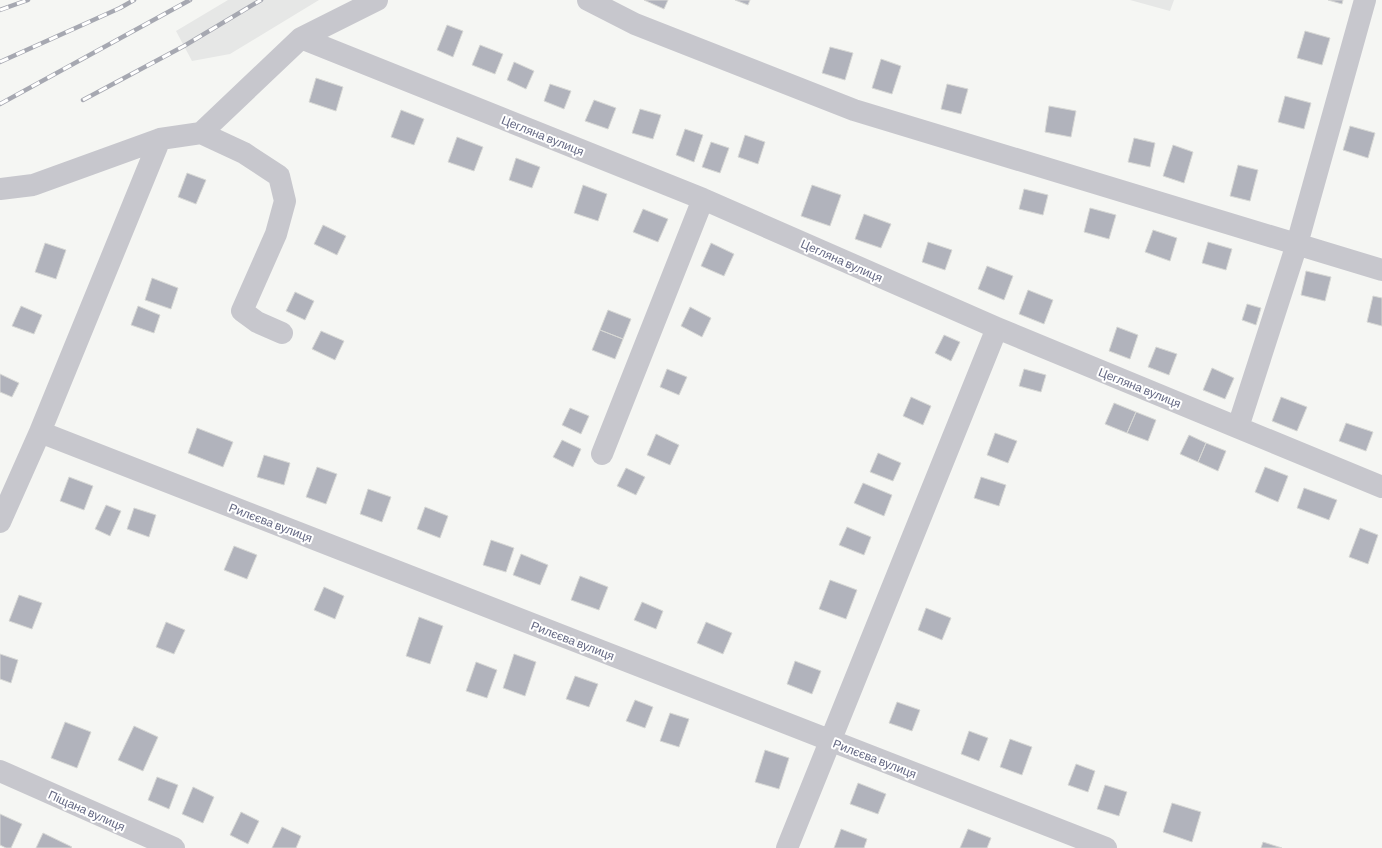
<svg xmlns="http://www.w3.org/2000/svg" width="1382" height="848" font-family="Barlow,sans-serif">
  <rect width="100%" height="100%" fill="#f5f6f3"/>
  <!-- built -->
  <path fill="#e6e7e6" d="M228,0H319L230,54L192,61L176,31Z
    M1130,0H1174L1170,11Z"/>
  <!-- building -->
  <path fill="#b1b3bc" stroke="#d7d8d5" d="M644,0H668L664,9Z
    M735,0H750L748,5Z
    M1328,0H1343L1342,4Z
    M447,25L463,31L453,57L437,50Z
    M1305,31L1330,38L1322,65L1297,58Z
    M480,45L503,54L495,74L472,65Z
    M830,47L853,53L845,80L822,73Z
    M881,59L901,66L892,94L872,88Z
    M514,62L534,71L526,89L507,80Z
    M316,78L343,87L336,111L309,102Z
    M550,84L571,91L564,109L544,101Z
    M947,84L968,89L961,114L941,109Z
    M1285,96L1311,103L1304,129L1278,122Z
    M594,100L616,108L608,129L585,121Z
    M1049,106L1076,111L1071,137L1045,132Z
    M640,109L661,115L653,139L632,133Z
    M401,110L424,119L414,145L391,137Z
    M1350,126L1375,133L1368,158L1343,150Z
    M685,129L703,135L694,162L676,155Z
    M745,135L765,142L758,164L738,157Z
    M457,137L483,147L474,171L448,162Z
    M1134,138L1155,143L1150,167L1128,162Z
    M711,142L729,148L720,173L702,167Z
    M1173,145L1193,152L1184,183L1163,176Z
    M516,158L540,167L532,188L509,180Z
    M1238,165L1258,170L1250,201L1230,196Z
    M187,173L206,180L196,204L178,197Z
    M583,185L607,194L598,221L574,213Z
    M812,185L841,195L830,226L801,216Z
    M1024,189L1048,195L1043,215L1019,209Z
    M1090,208L1116,215L1109,239L1084,232Z
    M643,209L668,219L658,242L633,232Z
    M864,214L891,224L881,248L855,239Z
    M323,225L346,236L337,255L314,244Z
    M1153,230L1177,238L1170,261L1145,252Z
    M928,242L952,250L945,270L922,262Z
    M1208,242L1232,249L1226,270L1202,263Z
    M45,243L66,250L56,279L35,272Z
    M711,243L734,254L724,276L701,266Z
    M987,266L1013,276L1004,300L978,289Z
    M1306,271L1331,277L1325,301L1301,295Z
    M152,278L178,288L171,309L145,300Z
    M1028,290L1053,300L1044,324L1019,314Z
    M295,292L314,301L305,320L286,311Z
    M1373,296L1382,298V326L1367,322Z
    M1247,304L1261,308L1256,325L1242,320Z
    M21,306L42,315L34,334L12,326Z
    M138,306L160,315L154,333L131,325Z
    M690,307L711,318L702,337L681,326Z
    M608,310L631,319L623,339L600,330Z
    M1117,327L1138,335L1130,359L1109,351Z
    M600,330L623,339L615,359L592,350Z
    M321,331L344,341L335,360L312,349Z
    M944,335L960,342L951,361L935,353Z
    M1156,347L1177,354L1169,375L1148,367Z
    M1212,368L1234,378L1225,399L1203,390Z
    M667,369L687,377L679,395L660,387Z
    M1024,369L1046,375L1041,392L1019,386Z
    M0,374L19,383L12,397L0,392Z
    M911,397L931,406L923,425L903,416Z
    M1281,397L1307,407L1297,431L1272,421Z
    M1114,403L1136,412L1127,433L1105,424Z
    M570,408L589,416L581,434L562,425Z
    M1136,412L1156,420L1148,441L1127,433Z
    M1346,423L1373,432L1366,451L1339,441Z
    M197,428L233,442L223,467L188,453Z
    M995,433L1017,441L1008,463L987,455Z
    M656,434L679,445L670,465L647,455Z
    M1189,435L1206,443L1198,462L1180,454Z
    M562,440L581,449L573,467L553,457Z
    M1206,443L1226,451L1218,471L1198,462Z
    M878,453L901,463L893,481L870,472Z
    M264,455L290,463L284,485L257,477Z
    M317,467L337,474L326,504L306,497Z
    M1265,467L1288,476L1278,502L1255,492Z
    M626,468L645,477L636,495L617,486Z
    M69,477L93,486L84,510L60,501Z
    M981,477L1006,485L999,506L974,498Z
    M863,483L892,495L884,516L854,503Z
    M1304,488L1337,500L1329,520L1297,508Z
    M368,489L391,497L382,522L360,514Z
    M106,505L121,511L110,536L95,529Z
    M425,507L448,516L440,538L417,529Z
    M134,508L156,515L149,537L127,529Z
    M847,527L871,537L864,555L839,545Z
    M1360,528L1378,535L1368,564L1349,557Z
    M491,540L514,548L506,572L483,565Z
    M234,546L257,555L247,579L224,570Z
    M521,554L548,565L540,585L513,575Z
    M580,576L608,587L599,610L571,600Z
    M830,580L857,590L846,619L819,609Z
    M324,587L344,596L335,619L314,610Z
    M19,595L42,603L32,629L9,621Z
    M642,602L663,611L656,629L634,620Z
    M926,608L951,618L942,640L918,630Z
    M419,617L443,626L430,664L406,656Z
    M166,622L185,630L174,654L156,647Z
    M706,622L732,633L723,654L697,643Z
    M0,654L18,660L11,683L0,679Z
    M514,654L536,662L525,696L503,688Z
    M795,661L821,671L812,694L787,684Z
    M476,662L497,670L487,698L466,691Z
    M575,676L598,684L589,707L566,699Z
    M635,700L653,707L645,728L626,721Z
    M897,702L920,710L912,731L889,723Z
    M670,713L689,719L679,747L660,741Z
    M65,722L91,732L77,768L51,758Z
    M134,726L158,737L143,771L118,760Z
    M969,731L988,738L979,761L961,754Z
    M1010,739L1032,747L1022,775L1000,767Z
    M765,750L789,758L779,789L755,782Z
    M1076,764L1095,771L1088,792L1068,785Z
    M157,777L178,785L169,809L148,800Z
    M858,783L886,794L878,814L850,804Z
    M1105,785L1127,792L1119,816L1097,809Z
    M193,787L214,797L203,823L182,814Z
    M1172,803L1201,812L1192,842L1163,832Z
    M241,812L259,821L248,844L230,835Z
    M0,814L22,824L11,848H6L0,845Z
    M282,827L301,836L296,848H272Z
    M841,829L867,839L864,848H834Z
    M968,829L991,838L987,848H960Z
    M43,833L72,847L71,848H36Z
    M1263,842L1282,848H1261Z"/>
  <g fill="none" stroke-linecap="round" stroke-linejoin="round">
    <!-- street -->
    <path stroke="#c7c7cd" stroke-width="22" d="M588,0L635,24L854,110L1382,270
      M301,38L703,199L997,328L1382,487
      M201,133L244,153L279,176L285,201L276,234L242,311L257,322L282,333
      M0,189L33,185L160,139L201,133L301,38L377,0
      M1238,427L1297,244L1365,0
      M40,432L1106,848
      M602,454L703,199
      M0,522L40,432L160,139
      M0,771L174,848
      M787,848L997,328"/>
    <!-- rail casing -->
    <g stroke="#a6a8b1" stroke-width="4.5">
      <path id="rail" d="M0,10L28,0
        M0,62L120,8L134,0
        M83,100L184,46L261,0
        M0,104L190,0"/>
    </g>
    <!-- rail -->
    <use href="#rail" stroke="#fff" stroke-width="3" stroke-dasharray="9" stroke-linecap="butt"/>
  </g>
  <g text-anchor="middle" dominant-baseline="central" stroke-width="4" stroke-linejoin="round" paint-order="stroke">
    <!-- street labels -->
    <g font-size="12" fill="#656984" stroke="#fff">
      <text transform="translate(543 135) rotate(22)">Цегляна вулиця</text>
      <text transform="translate(842 260) rotate(24)">Цегляна вулиця</text>
      <text transform="translate(1140 387) rotate(22)">Цегляна вулиця</text>
      <text transform="translate(271 522) rotate(21)">Рилєєва вулиця</text>
      <text transform="translate(573 640) rotate(21)">Рилєєва вулиця</text>
      <text transform="translate(875 758) rotate(21)">Рилєєва вулиця</text>
      <text transform="translate(87 810) rotate(24)">Піщана вулиця</text>
    </g>
  </g>
</svg>
